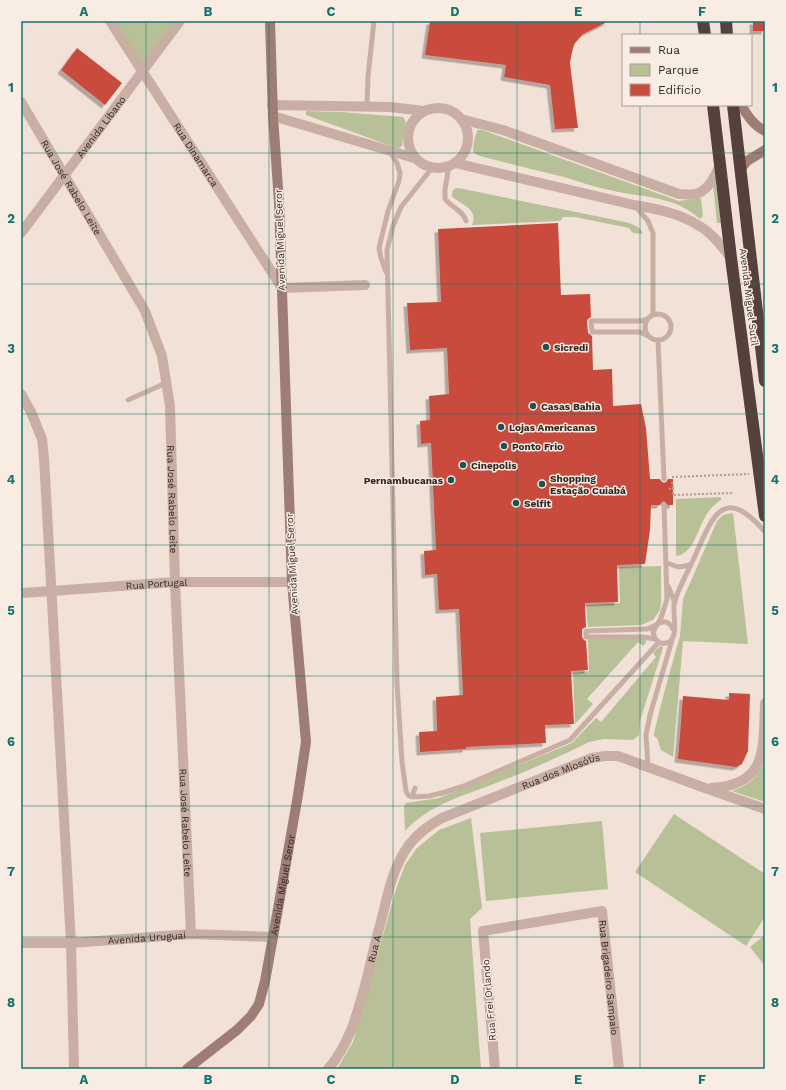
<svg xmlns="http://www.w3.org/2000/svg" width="786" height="1090" font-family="'Work Sans',sans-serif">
  <defs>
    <filter id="shadow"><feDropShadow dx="-3.5" dy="3.5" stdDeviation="0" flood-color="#0004"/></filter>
  </defs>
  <rect width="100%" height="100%" fill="#f1e1d7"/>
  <!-- green -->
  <path fill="#b8c097" d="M115,21H175L142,65Z
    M306,111L341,112L403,117L406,122L403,136L402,146L399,148L394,147L306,115Z
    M478,130H482L679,201L699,198L701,199L703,216L700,219C673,194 638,198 605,189C591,186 578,181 564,177C535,170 506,163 477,155L473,152C473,146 475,134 478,130Z
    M716,182L721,223H717L713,186Z
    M458,188L625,222C632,224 640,226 643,234L633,233L629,228L575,217H563L560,221L472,225C479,208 460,205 452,196C452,191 453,188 458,188Z
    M721,497V500C713,505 708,511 704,519C697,531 693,554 676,556V499Z
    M733,513L748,644L683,641L673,757L661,750L657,738L654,736V733L664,693L680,636L683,599L717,521L723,515Z
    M661,566V603L660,610L653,620L641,625L588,627L586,605L620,603L619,567Z
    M588,639H646V642L643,646L638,642L587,699L593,704L575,724L573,673L589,671Z
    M662,646L663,648L640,721L639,735L633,740L604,739L589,742C559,757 528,771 496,783C463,796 430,804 405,831L404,807L406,803L439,798L572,743L596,718L601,722L656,657L653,653L659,647Z
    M765,760V802L732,791C751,784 757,778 765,760Z
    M674,814L765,874V917L746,946L635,872Z
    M471,818L482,908L470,919L481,1069H337L353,1042L396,889L405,865L417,848L439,830Z
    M602,821L608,889L486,901L480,833Z
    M765,935V966L750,947Z"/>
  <!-- building -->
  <path fill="#c84c3d" filter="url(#shadow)" d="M430,21H609L583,34L575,43L573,48L570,62L571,72L578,128L555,129L550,85L504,77L506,65L425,55Z
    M753,21H765V31H753Z
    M77,48L122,83L105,105L61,70Z
    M558,223L561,295L590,294L591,317L588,319L587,321L588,333L592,336L593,370L612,369L613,406L641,404L646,428L650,479H660L661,481L664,483L666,482L668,479H673V505H668L664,501L662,502L660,505H651L650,530L645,564L617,565L618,602L585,603L586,627L582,629V637L584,640L586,641L588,670L571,671L574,724L545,725L546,743L466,747V749L420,752L419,732L437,731L436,697L463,695L459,609L439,610L437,574L425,575L424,551L436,550L431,443L421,444L420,421L430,420L429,396L449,394L447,348L410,350L407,303L441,302L438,229Z
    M729,693L750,694L748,751L742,764L736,767L678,759L683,696L729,700Z"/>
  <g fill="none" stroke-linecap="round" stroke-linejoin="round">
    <!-- path -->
    <path stroke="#b5998d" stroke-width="2" stroke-dasharray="2 2" stroke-linecap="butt" d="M672,477L749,474
      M672,482L673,488
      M669,489L673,488V495L734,493"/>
    <!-- lane -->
    <path stroke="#c9afa3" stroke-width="5" d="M367,107L368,76L374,21
      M449,166L445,189V199C451,207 464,211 466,221
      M432,168L401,207L393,226L387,250L397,683L402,762L406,791L408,795L412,797L429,796L442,793L464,786L570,740L659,642
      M636,207L648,221L653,233V314
      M386,272L381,258L379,248L388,211L399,181L400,173L397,163L390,152
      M645 327a13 13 0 1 1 26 0a13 13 0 1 1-26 0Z
      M647,319L641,321H591L592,332H640L648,336
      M658,340L664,479
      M128,400L166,383
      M664,505L667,599L661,618L653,632L655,639L660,643C666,644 671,643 673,637C677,630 673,613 674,604C677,591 689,569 695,556C713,515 724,484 765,532
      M667,563L678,567L691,565
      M668,586L675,603
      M655,639L643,637H586V631L647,629C657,627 665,614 673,629
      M648,767L646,735L650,715L672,640
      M412,797L415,788"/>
    <!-- street -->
    <g stroke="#c9afa3" stroke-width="10">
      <path id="s1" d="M110,21L282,288L365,285"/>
      <path id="s2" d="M21,102L145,311L162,356L170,406L175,582L191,934"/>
      <path d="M272,105L390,107L424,111"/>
      <circle cx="438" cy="138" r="30"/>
      <path d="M273,116L414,158"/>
      <path d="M461,119L503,130L679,194C684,194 691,195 696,194C709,190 715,176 720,165"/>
      <path d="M455,163L634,205C657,209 680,213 701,227C713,234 722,247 731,258"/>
      <path id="s3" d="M21,233L180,21"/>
      <path d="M21,394L31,412L42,439L44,458L71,943L74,1069"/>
      <path id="s4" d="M21,593L52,591L175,582H292"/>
      <path d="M711,788C768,785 763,749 765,703"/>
      <path id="s5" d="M21,943H71L191,934L273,937"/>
      <path id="s6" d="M328,1069C351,1043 358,1010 367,978C372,955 378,932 384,910C389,887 395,864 409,845C418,833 429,825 442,818L592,758L605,756H618L705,788L765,809"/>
      <path id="s7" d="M495,1069L483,931L602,911L619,1069"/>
    </g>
    <!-- secondary -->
    <g stroke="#9d7d74" stroke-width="10">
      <path d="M741,105C747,115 754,126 765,131"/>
      <path d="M740,170L747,161L765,150"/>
      <path id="s8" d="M187,1069L237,1030L251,1016L259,1004L265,981L273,937L298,795L306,742L292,582L279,203L273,116L270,21"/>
    </g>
    <!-- highway -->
    <path stroke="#55403c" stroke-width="12" d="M703,21L705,35
      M726,21L727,35
      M713,105L731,258L765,516
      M733,105L765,381"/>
  </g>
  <!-- grid -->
  <path fill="none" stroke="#0f766e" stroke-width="1" stroke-opacity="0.55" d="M146,21V1069M269,21V1069M393,21V1069M517,21V1069M640,21V35M640,105V1069M21,153H765M21,284H765M21,414H765M21,545H765M21,676H765M21,806H765M21,937H765"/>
  <!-- markers -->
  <g fill="#1a5651" stroke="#f9ece3" stroke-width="1.5">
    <circle cx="546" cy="347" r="4"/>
    <circle cx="533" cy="406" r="4"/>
    <circle cx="501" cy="427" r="4"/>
    <circle cx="504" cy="446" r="4"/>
    <circle cx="463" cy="465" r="4"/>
    <circle cx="451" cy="480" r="4"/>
    <circle cx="542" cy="484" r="4"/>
    <circle cx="516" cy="503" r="4"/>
  </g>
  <g text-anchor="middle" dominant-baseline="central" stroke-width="3" stroke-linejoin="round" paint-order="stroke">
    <!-- street labels -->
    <g font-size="10" fill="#342825" stroke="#f9ece3">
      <text stroke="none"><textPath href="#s3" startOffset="133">Avenida Libano</textPath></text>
      <text stroke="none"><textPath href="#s1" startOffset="159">Rua Dinamarca</textPath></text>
      <text stroke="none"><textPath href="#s2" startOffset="99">Rua José Rabelo Leite</textPath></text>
      <text transform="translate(280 240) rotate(-92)">Avenida Miguel Seror</text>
      <text transform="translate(749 297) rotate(83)">Avenida Miguel Sutil</text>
      <text stroke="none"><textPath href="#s2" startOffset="435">Rua José Rabelo Leite</textPath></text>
      <text transform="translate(292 564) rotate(-93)">Avenida Miguel Seror</text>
      <text stroke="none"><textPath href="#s4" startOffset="136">Rua Portugal</textPath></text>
      <text stroke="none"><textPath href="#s6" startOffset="411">Rua dos Miosótis</textPath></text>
      <text stroke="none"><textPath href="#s2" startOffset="759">Rua José Rabelo Leite</textPath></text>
      <text stroke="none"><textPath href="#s8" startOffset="219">Avenida Miguel Seror</textPath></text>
      <text stroke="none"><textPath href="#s5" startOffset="126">Avenida Uruguai</textPath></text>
      <text stroke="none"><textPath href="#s6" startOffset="130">Rua A</textPath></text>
      <text stroke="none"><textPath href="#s7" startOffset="326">Rua Brigadeiro Sampaio</textPath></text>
      <text transform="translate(489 1000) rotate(-95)">Rua Frei Orlando</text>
    </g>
    <!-- poi labels -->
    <g font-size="10" font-weight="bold" fill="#342825" stroke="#f9ece3" text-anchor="start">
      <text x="554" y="347">Sicredi</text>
      <text x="541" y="406">Casas Bahia</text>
      <text x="509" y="427">Lojas Americanas</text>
      <text x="512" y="446">Ponto Frio</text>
      <text x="471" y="465">Cinepolis</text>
      <text x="550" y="478">Shopping<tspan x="550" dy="12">Estação Cuiabá</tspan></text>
      <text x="443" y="480" text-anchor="end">Pernambucanas</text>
      <text x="524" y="503">Selfit</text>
    </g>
  </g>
  <!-- border -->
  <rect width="786" height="1090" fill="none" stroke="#f9ece3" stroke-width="44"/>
  <!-- legend -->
  <rect x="622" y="34" width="130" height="72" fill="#f9ece3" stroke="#aa9e97"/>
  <rect x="630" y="47" width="20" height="6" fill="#9d7d74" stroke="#aa9e97"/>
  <text x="658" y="54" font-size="12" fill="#342825">Rua</text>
  <rect x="630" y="64" width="20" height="12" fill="#b8c097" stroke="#aa9e97"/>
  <text x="658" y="74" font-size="12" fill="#342825">Parque</text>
  <rect x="630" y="84" width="20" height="12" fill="#c84c3d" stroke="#aa9e97"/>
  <text x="658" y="94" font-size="12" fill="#342825">Edifício</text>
  <rect x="22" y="22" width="742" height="1046" fill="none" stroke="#0f766e" stroke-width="1.5"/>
  <g font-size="13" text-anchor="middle" font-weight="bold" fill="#0f766e">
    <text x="84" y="16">A</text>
    <text x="208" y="16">B</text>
    <text x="331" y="16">C</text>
    <text x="455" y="16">D</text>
    <text x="578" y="16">E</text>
    <text x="702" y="16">F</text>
    <text x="11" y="92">1</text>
    <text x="775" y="92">1</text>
    <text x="11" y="223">2</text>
    <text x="775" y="223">2</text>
    <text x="11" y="353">3</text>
    <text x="775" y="353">3</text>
    <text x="11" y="484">4</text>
    <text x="775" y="484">4</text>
    <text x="11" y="615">5</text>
    <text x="775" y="615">5</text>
    <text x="11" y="746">6</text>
    <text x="775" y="746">6</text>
    <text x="11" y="876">7</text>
    <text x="775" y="876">7</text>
    <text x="11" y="1007">8</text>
    <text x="775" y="1007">8</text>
    <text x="84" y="1084">A</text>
    <text x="208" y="1084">B</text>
    <text x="331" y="1084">C</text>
    <text x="455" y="1084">D</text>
    <text x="578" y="1084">E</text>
    <text x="702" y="1084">F</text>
  </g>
</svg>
